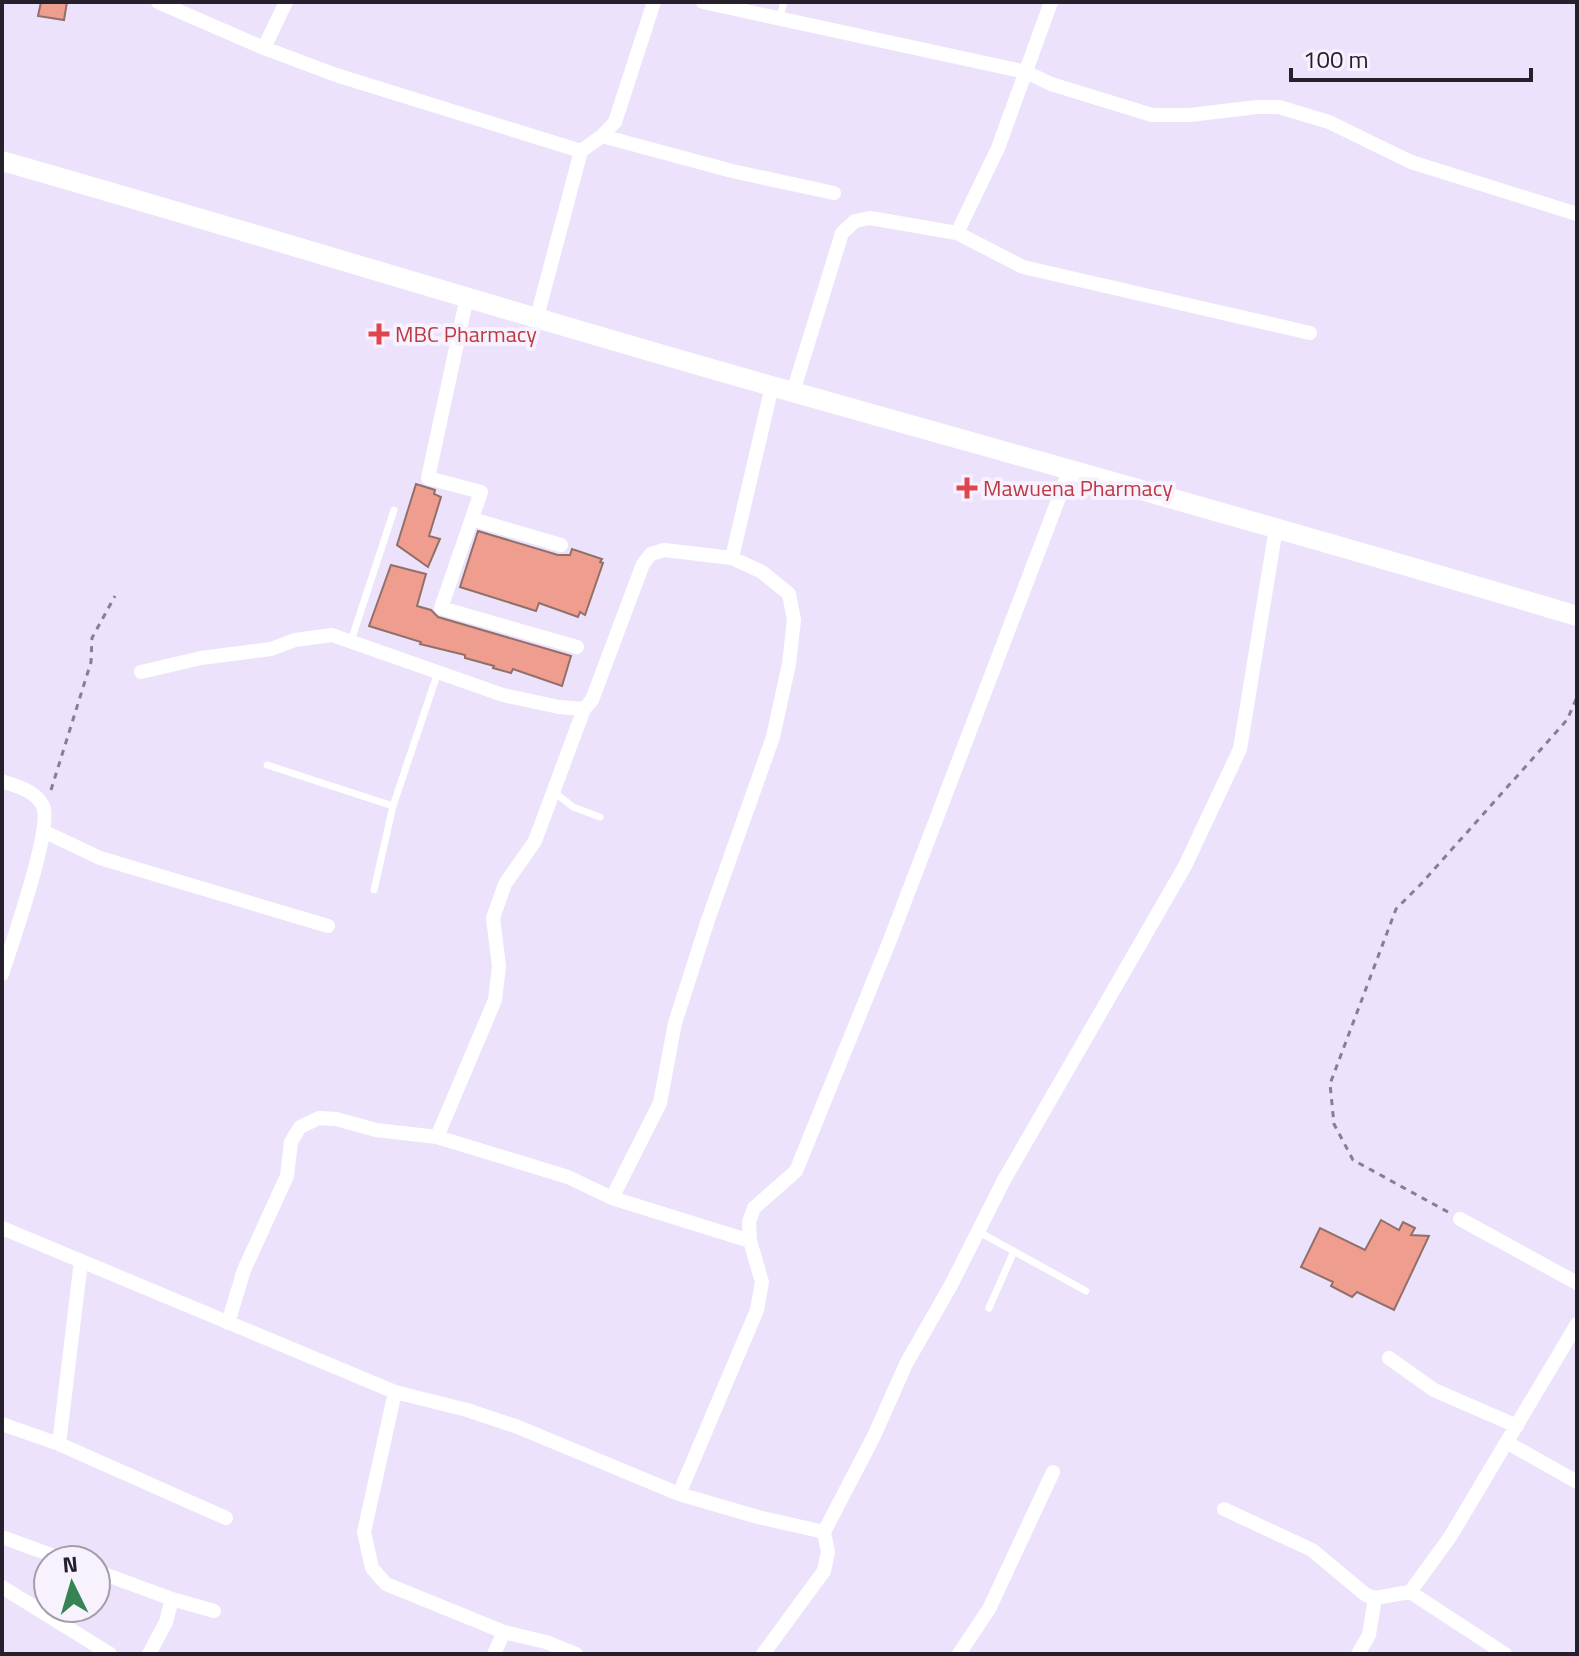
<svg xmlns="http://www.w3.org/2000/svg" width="1579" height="1656" font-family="'Titillium Web',sans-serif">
  <rect width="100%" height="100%" fill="#ede2fb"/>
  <!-- building -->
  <path fill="#ef9d8f" stroke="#92706a" stroke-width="2" d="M41,2H67L64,20L38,16Z
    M416,484L435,490L434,494L441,497L429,536L440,539L428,567L397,545Z
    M478,531L558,555H570L572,549L602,559L600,562L603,563L585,615L580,612L578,617L539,603L536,611L460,587Z
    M391,565L426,574L417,606L431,610L438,617L571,656L562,686L513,669L511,673L493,668L494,666L465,658V655L420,644L421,642L369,626Z
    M1381,1220L1399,1230L1403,1222L1415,1228L1411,1235L1429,1236L1394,1310L1357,1292L1352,1297L1331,1286L1333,1282L1301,1267L1320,1228L1365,1250Z"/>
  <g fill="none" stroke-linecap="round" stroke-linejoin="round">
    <!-- path -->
    <path stroke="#877f91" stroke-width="3" stroke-dasharray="6 6" stroke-linecap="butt" d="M51,790L91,662L92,638L115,596
      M1448,1212L1353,1160L1334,1124L1330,1084L1396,909L1421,884L1567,720L1577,697"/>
    <!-- service -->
    <path stroke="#fff" stroke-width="7" d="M779,19L784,2
      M351,641L394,510
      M267,765L393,806
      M554,792L573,807L600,817
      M374,890L393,806L438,672
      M979,1232L1086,1291
      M989,1308L1014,1251"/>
    <!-- minor -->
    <path stroke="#fff" stroke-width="14" d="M158,2L264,48L336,75L581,151L537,317
      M703,2L1026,72L1051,84L1152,115H1190L1257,107H1279L1329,122L1411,162L1577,214
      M264,48L286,2
      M602,136L732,171L834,193
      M581,151L602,136L615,122L654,2
      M957,233L1023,267L1310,333
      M467,297L428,478L481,492L441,608L577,647
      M793,392L842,233L855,221L870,218L957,233L998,148L1051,2
      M472,519L561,545
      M141,672L201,658L271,649L295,640L332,635L503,695L559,707L584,709L592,700L643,564L651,554L664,550L732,558L772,386
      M2,781C18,787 35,790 43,806C53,828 11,946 2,974
      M43,831L100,858L328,926
      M437,1137L495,1000L499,966L493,918L505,884L535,841L584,709
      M612,1198L660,1103L675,1023L708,920L773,737L789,664L794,620L789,594L762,572L732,558
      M1460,1219L1577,1283
      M2,1228L395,1392L467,1410L518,1427L679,1494L758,1517L824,1532L874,1436L906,1364L951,1285L1004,1180L1185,866L1240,749L1276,528
      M228,1323L244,1270L287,1176L291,1142L300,1127L319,1118L336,1119L376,1130L437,1137L568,1177L612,1198L750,1241
      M1389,1358L1434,1390L1517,1426
      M395,1392L364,1532L372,1568L386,1584L504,1632L546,1642L576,1654
      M2,1424L59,1444L226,1518
      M1508,1443L1577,1482
      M59,1444L81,1261
      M679,1494L757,1310L762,1282L750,1241L749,1222L754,1208L796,1171L890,940L1070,469
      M1224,1509L1312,1550L1366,1595L1375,1598L1410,1592L1450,1537L1577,1324
      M2,1537L65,1560
      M96,1571L172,1599L166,1622L149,1654
      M2,1587L110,1654
      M1410,1592L1505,1654
      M172,1599L214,1611
      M494,1654L504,1632
      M763,1654L824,1571L828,1552L824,1532
      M959,1654L989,1609L1053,1472
      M1358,1654L1369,1635L1375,1598"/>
    <!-- secondary -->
    <path stroke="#fff" stroke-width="20" d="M2,161C266,236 528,318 793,392C1055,466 1317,538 1577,616"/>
  </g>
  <!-- markers -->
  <g fill="#e0444e" stroke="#f7f2fe" stroke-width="3">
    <path d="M375 322h8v8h8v8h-8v8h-8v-8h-8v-8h8z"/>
    <path d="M963 476h8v8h8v8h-8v8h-8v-8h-8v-8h8z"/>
  </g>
  <g text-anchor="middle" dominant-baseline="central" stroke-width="8" stroke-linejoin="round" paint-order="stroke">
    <!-- health labels -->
    <g font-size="22" fill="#be3a42" stroke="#f7f2fe" text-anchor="start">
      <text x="395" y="334">MBC Pharmacy</text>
      <text x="983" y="488">Mawuena Pharmacy</text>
    </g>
  </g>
  <!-- border -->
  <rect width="1579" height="1656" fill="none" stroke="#25202c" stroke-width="8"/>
  <!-- north arrow -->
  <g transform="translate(72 1584) rotate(355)"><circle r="38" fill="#f7f2fe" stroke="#a39eaa" stroke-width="2"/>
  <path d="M0-6L14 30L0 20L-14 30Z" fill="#368453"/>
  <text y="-12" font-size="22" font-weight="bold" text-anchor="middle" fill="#25202c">N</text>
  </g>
  <!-- scale -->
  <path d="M1291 68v12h240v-12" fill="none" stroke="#25202c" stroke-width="4"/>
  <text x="1303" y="68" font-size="24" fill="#25202c" stroke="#f7f2fe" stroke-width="6" paint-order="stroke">100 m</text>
</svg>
